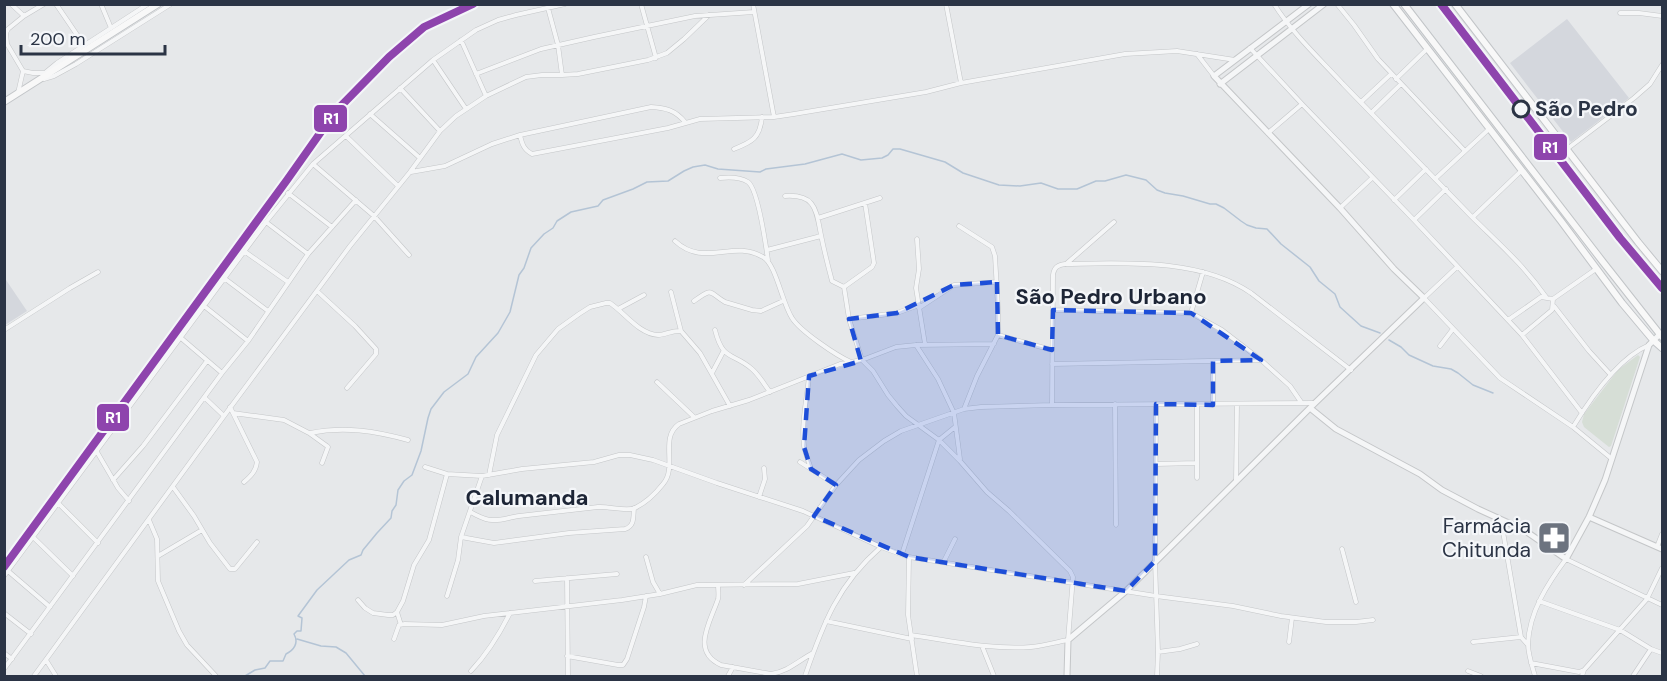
<svg xmlns="http://www.w3.org/2000/svg" width="1667" height="681" font-family="'DM Sans',sans-serif">
  <rect width="100%" height="100%" fill="#e6e8ea"/>
  <!-- built -->
  <path fill="#d4d7dd" d="M1567,19L1629,98L1571,142L1510,63Z
    M4,277L27,311L5,325H4Z"/>
  <!-- green -->
  <path fill="#d6ded6" d="M1638,355L1640,357L1611,446L1609,447L1584,427L1582,422L1584,414L1618,370Z"/>
  <g fill="none" stroke-linecap="round" stroke-linejoin="round">
    <!-- stream -->
    <path stroke="#b4c4d5" stroke-width="1.5" d="M1389,340L1401,347L1409,355L1433,366L1451,369L1458,373L1473,385L1493,393
      M297,639L321,646L336,647L346,653L365,676
      M245,676L255,670L265,668L270,661H283L286,654C294,650 299,643 294,634L297,631H301L302,618L298,616L317,590L349,560L361,555L363,550L377,533L391,518L392,511L396,505L398,490L404,481L412,475L421,451L428,418L431,409L444,392L468,374L476,357L498,333L510,312L519,275L524,268L531,248L544,234L553,228L557,221L571,212L598,206L603,200L633,189L647,182L668,181L684,171L693,167L705,165L718,169L760,172L766,169L805,164L842,154L861,160L882,158L888,155L893,149H900L945,162L963,173L999,185L1020,186L1041,183L1058,189H1077L1096,181H1105L1126,175L1146,180L1157,190L1165,193L1183,196L1210,204H1216L1224,208L1241,221L1247,225L1256,228L1267,229L1281,244L1310,267L1319,281L1335,294L1340,307L1361,326L1380,333"/>
    <!-- minor casing -->
    <g stroke="#c4c6c8" stroke-width="5">
      <path id="minor" d="M11,4L24,16
        M56,4L84,45
        M101,4L111,28
        M641,4L656,58
        M753,4L774,117
        M946,4L961,83
        M1274,4C1293,34 1319,58 1343,84C1386,128 1428,172 1471,216C1499,244 1523,264 1546,297
        M1337,4L1354,25L1378,59L1465,151
        M548,8L558,45L562,75
        M1620,13H1639L1662,16
        M461,40L486,96
        M1250,48L1302,104L1414,220L1522,335L1582,413
        M1197,54L1214,76
        M433,60L466,109
        M23,71L33,73H46
        M46,72L57,63L148,4
        M476,74L541,49L594,37L695,16L754,12
        M44,79L54,76L76,64L171,4
        M1396,79L1427,49
        M400,88L440,131
        M18,93L23,71L7,44L6,33L8,29L24,16L44,4
        M1361,102L1391,74
        M1371,113L1401,84
        M370,114L420,158
        M1268,133L1302,104
        M520,135C522,144 524,150 532,154L668,128L700,119L774,117L794,114L926,92L961,83L1125,54L1177,51L1235,60
        M346,136L398,186
        M734,149C752,142 760,138 762,117
        M1567,149L1634,98L1650,84L1662,65
        M313,164L374,216L409,255
        M411,172L445,166L492,144L520,135L651,107C666,108 675,110 685,122
        M720,178C729,177 740,177 748,182C758,189 766,246 768,260
        M1435,179L1489,129
        M288,193L332,227
        M785,196C816,194 816,210 821,235C824,250 828,266 832,281L844,287L849,319L862,360L873,371L888,395L897,406L906,416L939,440L960,461L987,492L1009,511L1070,571L1073,577L1068,640C1056,642 1044,646 1031,647C991,650 951,641 911,635
        M1394,200L1426,169
        M1340,208L1372,178
        M1473,217L1521,171
        M818,218L880,198
        M1414,220L1446,189
        M266,222L308,254
        M959,226L992,247L995,256L996,273L998,308V335L977,376L964,409
        M917,239L919,269L916,288L925,344
        M675,241C704,268 733,239 763,257C776,264 782,303 792,318C800,331 837,356 851,362
        M767,250L821,236
        M244,251L288,282
        M1066,264L1114,222
        M1457,267L1424,298L1500,378L1573,427L1612,459
        M224,278L268,311
        M844,287L872,267L874,263L865,203
        M317,291L355,326L376,349V354L347,388
        M671,292L681,331
        M1553,299L1596,269
        M694,301C714,287 708,292 725,302L752,310L761,311L783,301
        M204,306L248,341
        M1554,306L1589,351L1610,374
        M919,308L954,285L997,282
        M618,309L644,295
        M1053,310L1191,313L1222,330L1261,360L1290,386L1301,402
        M1191,313L1203,272
        M849,319L897,313L919,305
        M1508,320L1541,297L1553,299
        M4,330L70,288L98,272
        M715,330C723,362 733,352 752,369C759,375 764,384 770,392
        M998,335L1052,350
        M1522,335L1552,310L1553,299
        M181,338L222,373
        M916,345L938,379L954,413L960,459
        M1440,346L1453,329
        M1052,364L1261,360
        M712,373L723,352
        M809,376C807,400 801,422 804,446C805,453 809,462 811,469
        M657,382L694,417
        M205,398L224,416
        M1115,404L1116,525
        M1156,404L1155,561L1158,652L1157,676
        M1052,405L1053,275C1054,267 1058,265 1065,264C1125,263 1200,258 1251,293L1351,370
        M1213,405V361
        M230,407L257,462C256,471 251,476 244,482
        M233,413L284,420L309,433L327,446L328,447L322,463
        M1573,427C1590,399 1618,358 1649,345
        M310,433C344,426 375,431 408,440
        M97,452L118,488L129,501
        M800,462L836,485
        M1156,464L1197,463
        M425,467L447,474L482,476L522,469L594,462L619,455H630L653,460L717,483L803,511L881,547L909,557L1156,596L1233,606L1281,616L1326,622H1356L1373,620
        M489,475L497,435L536,355L558,329L579,314L590,307L606,303H610C625,313 639,334 658,335C666,335 672,330 681,331L700,353L730,406
        M1197,478V405
        M113,480L143,446L207,361
        M1236,481L1237,404
        M173,487L194,516L210,543L230,569H235L257,542
        M759,497L765,479L764,468
        M58,503L98,543
        M470,512C477,515 484,520 492,520C501,521 510,517 519,516C545,513 572,510 598,507C609,506 626,512 635,508C645,503 656,493 663,484C678,467 659,438 679,424L712,411L749,400L840,364L862,360L896,347L916,345L994,344
        M149,520L157,539L158,581L179,631L187,645L216,676
        M1501,520L1521,637L1528,645
        M33,537L73,576
        M461,537L494,543L569,533L625,529C635,526 633,517 634,508
        M1657,547L1662,534
        M1342,549L1356,602
        M902,554L939,440L955,427
        M158,556L202,530
        M646,557L653,582L660,594
        M909,557L908,615L917,676
        M944,561L955,539
        M8,571L50,607
        M4,576L266,222L313,164L433,60L476,30L498,20L516,15L565,4
        M567,578L568,676
        M535,581L617,574
        M718,585C718,589 719,595 718,599C711,621 690,651 721,665L771,674C787,672 798,661 813,653
        M744,585L807,526L836,485L859,460L884,441L901,431L964,409L981,407L1052,405L1314,403
        M447,596L458,560L461,537L482,476
        M358,600L365,608L373,613L388,615H393L397,612L403,601L414,565L429,540L447,474
        M1539,601L1620,630L1651,649L1662,653
        M397,612L401,625
        M4,613L31,634
        M826,621L912,639
        M394,639L399,625L405,624L442,625L484,616L622,600L660,594L697,585L798,584L854,573
        M1289,642L1292,618
        M1473,642L1521,637
        M982,646L994,676
        M1158,652L1180,649L1197,644
        M4,653L12,659
        M567,656L618,665H623L627,659L644,607L646,596
        M46,660L56,676
        M1531,663L1579,672L1584,670L1647,599L1662,568
        M4,669L222,373L248,341L308,254L356,200
        M471,671C487,654 500,633 510,613
        M1468,671L1481,676
        M34,676L224,416L350,246L410,172L440,131L456,116L486,96L526,77L542,75H562L578,74L648,60L667,53L684,39L709,15
        M728,676L733,667
        M805,676C823,624 838,584 881,547
        M1535,676C1532,666 1528,654 1528,644C1529,612 1548,583 1566,559L1662,605
        M1582,676L1584,670
        M1633,676L1651,649"/>
    </g>
    <!-- tertiary casing -->
    <g stroke="#c4c6c8" stroke-width="7">
      <path id="tertiary" d="M1220,84L1324,4
        M1310,408L1336,429L1420,474L1442,490L1478,509L1524,530L1566,559L1589,517L1605,480L1649,345L1660,334
        M1589,517L1662,549
        M1067,676L1068,640L1126,591L1315,403L1424,298L1394,269L1340,208L1214,76L1309,4"/>
    </g>
    <!-- primary casing -->
    <g stroke="#c2c5c8" stroke-width="8">
      <path id="primary" d="M1393,4L1561,221L1622,303L1653,340L1662,348
        M1404,4L1603,262L1662,337
        M1455,4L1638,242L1662,271
        M4,102L158,4"/>
    </g>
    <!-- minor -->
    <use href="#minor" stroke="#f5f6f7" stroke-width="4"/>
    <!-- tertiary -->
    <use href="#tertiary" stroke="#f5f6f7" stroke-width="5"/>
    <!-- primary -->
    <use href="#primary" stroke="#f8f8f8" stroke-width="6"/>
    <!-- rail-1 casing -->
    <g stroke="#f4f6f9" stroke-width="12">
      <path id="rail-1" d="M1441,4L1620,238L1662,288
        M4,567L287,180L335,112L389,57L424,27L473,4"/>
    </g>
    <!-- rail-1 -->
    <use href="#rail-1" stroke="#8e44ad" stroke-width="8"/>
  </g>
  <!-- marked area -->
  <path fill="#1d4ed8" fill-opacity="0.2" stroke="#1d4ed8" stroke-width="4.5" stroke-dasharray="12 8" stroke-linejoin="round" d="M997,282L998,335L1052,350L1053,310L1191,313L1261,360L1213,361V405L1156,404L1155,561L1126,591L909,557L814,516L836,485L811,469L804,447L809,376L861,361L849,319L897,313L954,285Z"/>
  <!-- icons -->
  <defs>
    <g id="pharmacy-square" transform="scale(1.725)"><rect x="-9" y="-9" width="18" height="18" rx="4" fill="#6c737f" stroke="#f4f6f9"/><path d="M-2-6h4v4h4v4h-4v4h-4v-4h-4v-4h4Z" fill="#fff"/></g>
  </defs>
  <g fill-rule="evenodd">
    <use href="#pharmacy-square" x="1554" y="538"/>
  </g>
  <!-- markers -->
  <circle fill="#f4f6f9" stroke="#2b3445" stroke-width="3" cx="1521" cy="109" r="8"/>
  <g text-anchor="middle" dominant-baseline="central" stroke-width="4.5" stroke-linejoin="round" paint-order="stroke">
    <!-- stop labels -->
    <g font-size="21" font-weight="bold" fill="#2b3445" stroke="#f4f6f9" text-anchor="start">
      <text x="1535" y="109">São Pedro</text>
    </g>
    <!-- poi labels -->
    <g font-size="21" fill="#2b3445" stroke="#f4f6f9" text-anchor="end">
      <text x="1531" y="526">Farmácia<tspan x="1531" dy="24">Chitunda</tspan></text>
    </g>
    <!-- neighbourhood labels -->
    <g font-size="22" font-weight="bold" fill="#1d2536" stroke="#f4f6f9">
      <text x="1111" y="296">São Pedro Urbano</text>
      <text x="527" y="497">Calumanda</text>
    </g>
  </g>
  <g stroke="#f4f6f9" stroke-width="2">
    <rect x="313" y="104" width="35" height="29" rx="6" fill="#8e44ad"/>
    <rect x="1533" y="133" width="35" height="28" rx="6" fill="#8e44ad"/>
    <rect x="96" y="403" width="34" height="29" rx="6" fill="#8e44ad"/>
  </g>
  <g font-size="16" text-anchor="middle" font-weight="bold" fill="#fff">
    <text x="331" y="124">R1</text>
    <text x="1550" y="153">R1</text>
    <text x="113" y="423">R1</text>
  </g>
  <!-- border -->
  <rect width="1667" height="681" fill="none" stroke="#2b3445" stroke-width="12"/>
  <!-- scale -->
  <path d="M21 45v9h144v-9" fill="none" stroke="#2b3445" stroke-width="3"/>
  <text x="30" y="45" font-size="18" fill="#2b3445" stroke="#f4f6f9" stroke-width="4.5" paint-order="stroke">200 m</text>
</svg>
